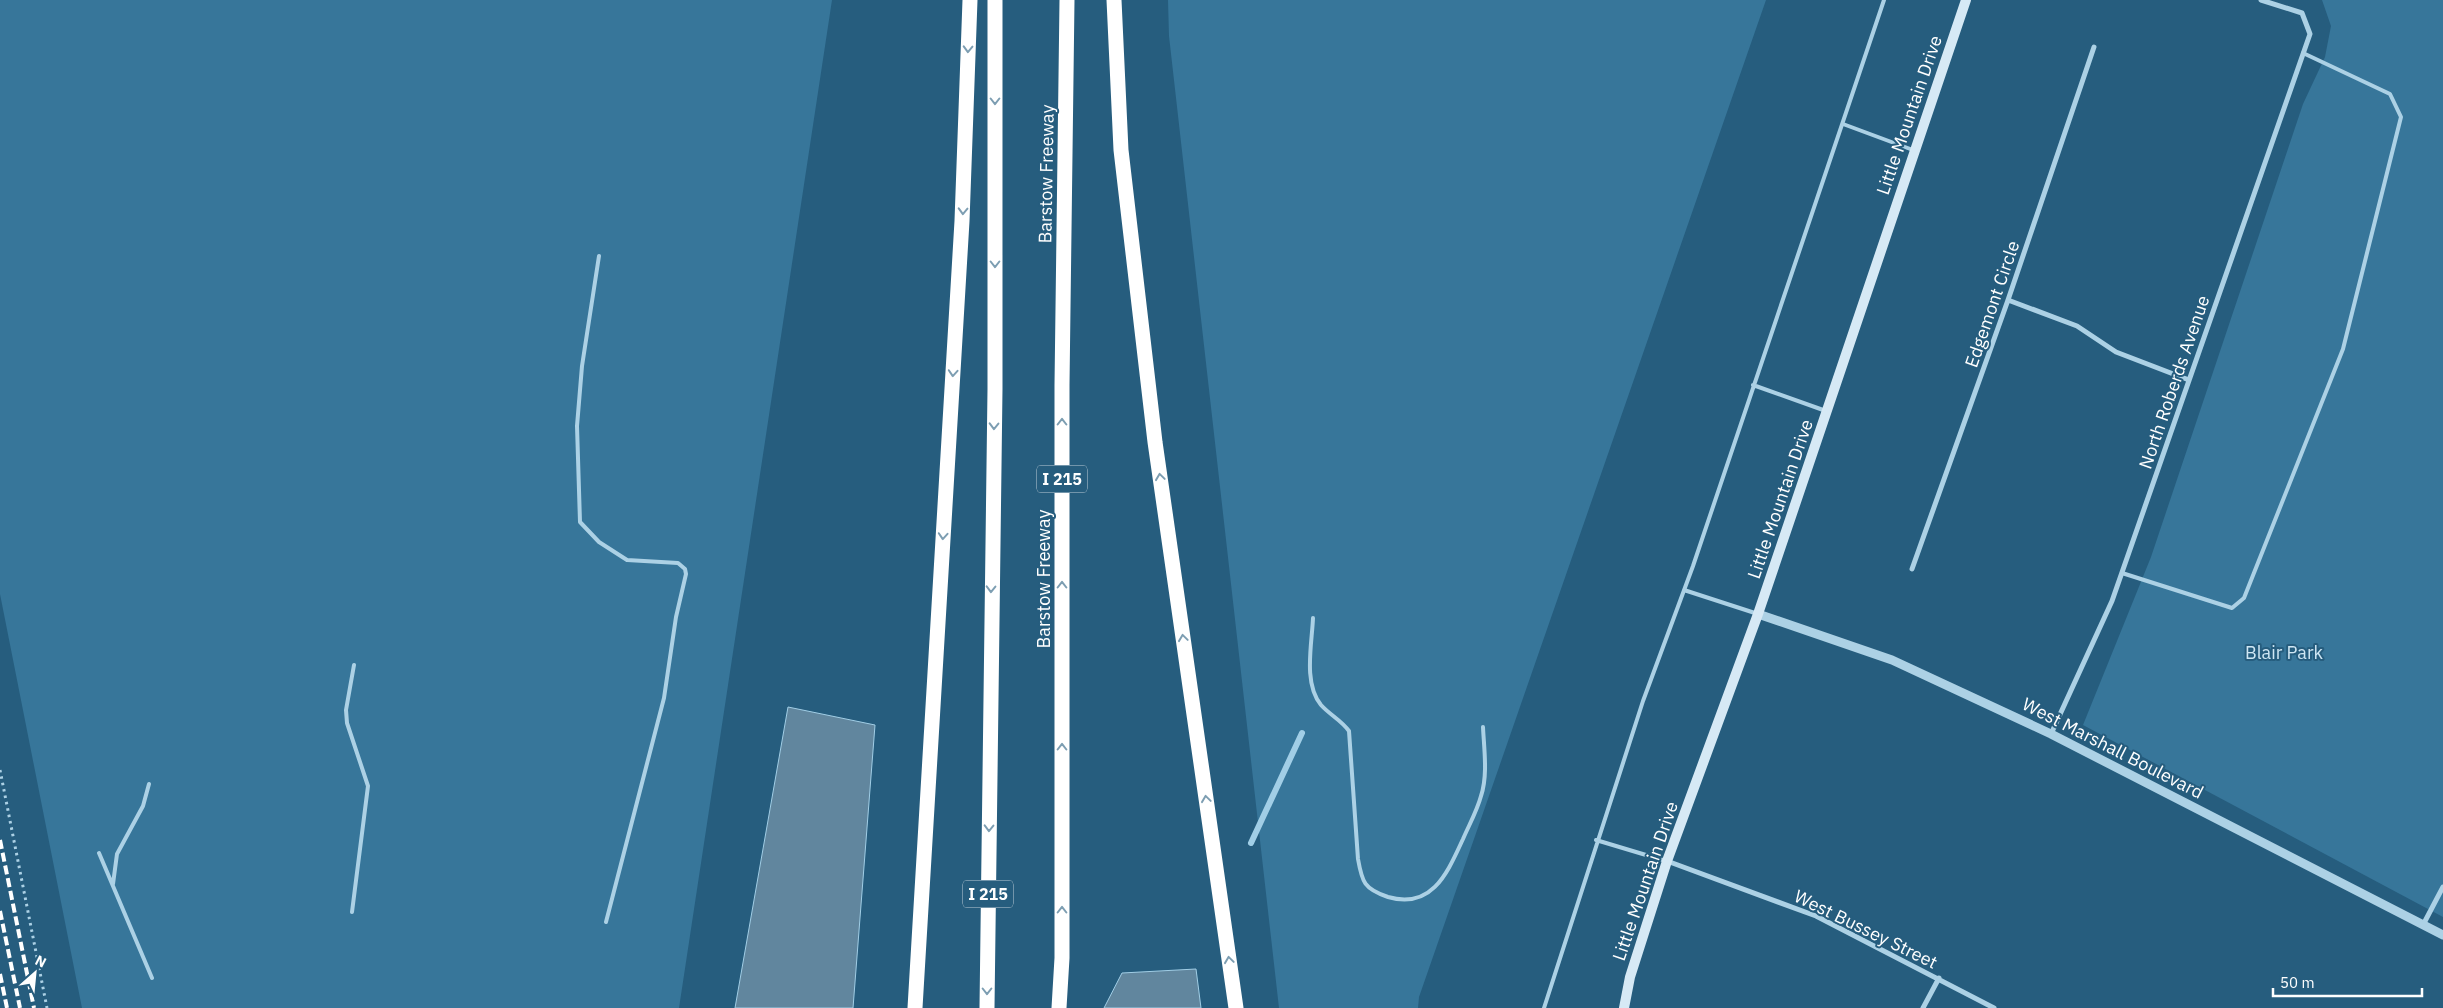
<svg xmlns="http://www.w3.org/2000/svg" width="2443" height="1008" font-family="'IBM Plex Sans',sans-serif">
  <rect width="100%" height="100%" fill="#265d7e"/>
  <!-- green -->
  <path fill="#37769a" d="M0,0H832L679,1008H82L0,594Z
    M1168,0H1766L1419,997L1418,1008H1279L1169,36Z
    M2322,0H2443V917L2083,725L2151,557L2303,104L2325,57L2331,26Z"/>
  <!-- water -->
  <path fill="#61869e" stroke="#a1cee6" d="M788,707L875,725L853,1008H735Z
    M1196,969L1201,1008H1104L1122,973Z"/>
  <g fill="none" stroke-linecap="round" stroke-linejoin="round">
    <!-- stream -->
    <path stroke="#a1cee6" stroke-width="6" d="M1251,843L1302,733"/>
    <!-- path -->
    <path stroke="#acd1e5" stroke-width="3" stroke-dasharray="2.5 4" stroke-linecap="butt" d="M0,770L47,1008"/>
    <!-- service -->
    <path stroke="#acd1e5" stroke-width="4" d="M1843,124L1913,150
      M599,256L582,366L577,426L580,522L599,542L627,560L678,563L685,569L686,574L676,617L664,698L606,922
      M1753,385L1826,411
      M2122,573L2232,608L2244,598L2343,349L2401,117L2390,94L2303,53
      M1684,590L1758,614
      M1313,618C1312,644 1303,683 1321,705C1330,715 1341,720 1349,731L1358,859C1362,882 1364,889 1388,897C1433,910 1448,871 1463,839C1469,825 1477,811 1481,796C1488,775 1484,749 1483,727
      M1596,840L1666,861
      M99,853L152,978
      M113,884L117,854L143,806L149,784
      M352,912L368,786L347,723L346,710L354,665
      M1544,1008L1643,701L1693,566L1884,0"/>
    <!-- minor -->
    <path stroke="#acd1e5" stroke-width="5" d="M2008,300L2077,326L2116,352L2189,380
      M1912,569L2008,300L2094,47
      M2051,734L2112,601L2310,34L2302,13L2261,0
      M1667,861L1816,916L1994,1008
      M2423,925L2443,887
      M1923,1008L1939,978"/>
    <!-- tertiary -->
    <path stroke="#acd1e5" stroke-width="9" d="M1758,614L1892,660L2051,734L2443,935"/>
    <!-- secondary -->
    <path stroke="#d6e9f5" stroke-width="10" d="M1624,1008L1630,977L1667,861L1758,614L1966,0"/>
    <!-- motorway -->
    <path stroke="#fff" stroke-width="15" d="M1114,0L1121,150L1155,442L1236,1008
      M915,1008L962,221L970,0
      M987,1008L995,389V0
      M1059,1008L1062,958V385L1067,0"/>
    <!-- rail -->
    <path stroke="#fff" stroke-width="4" stroke-dasharray="9 4" stroke-linecap="butt" d="M0,840L34,1008
      M0,911L20,1008
      M0,974L7,1008"/>
  </g>
  <!-- one-way arrows -->
  <defs><path id="oneway-chevron" d="M-2-3.5L2.5 0L-2 3.5" fill="none" stroke-width="1.6" stroke-linecap="round" stroke-linejoin="round" transform="scale(1.25)"/></defs>
  <g stroke="#7d9eb2">
    <use href="#oneway-chevron" transform="translate(968 49) rotate(92)"/>
    <use href="#oneway-chevron" transform="translate(995 101) rotate(90)"/>
    <use href="#oneway-chevron" transform="translate(963 211) rotate(92)"/>
    <use href="#oneway-chevron" transform="translate(995 264) rotate(90)"/>
    <use href="#oneway-chevron" transform="translate(953 373) rotate(94)"/>
    <use href="#oneway-chevron" transform="translate(1062 422) rotate(-90)"/>
    <use href="#oneway-chevron" transform="translate(994 426) rotate(91)"/>
    <use href="#oneway-chevron" transform="translate(1160 477) rotate(-98)"/>
    <use href="#oneway-chevron" transform="translate(943 536) rotate(94)"/>
    <use href="#oneway-chevron" transform="translate(1062 585) rotate(-90)"/>
    <use href="#oneway-chevron" transform="translate(991 589) rotate(91)"/>
    <use href="#oneway-chevron" transform="translate(1183 638) rotate(-98)"/>
    <use href="#oneway-chevron" transform="translate(1062 747) rotate(-90)"/>
    <use href="#oneway-chevron" transform="translate(1206 799) rotate(-98)"/>
    <use href="#oneway-chevron" transform="translate(989 828) rotate(91)"/>
    <use href="#oneway-chevron" transform="translate(1062 910) rotate(-90)"/>
    <use href="#oneway-chevron" transform="translate(1229 960) rotate(-98)"/>
    <use href="#oneway-chevron" transform="translate(987 991) rotate(90)"/>
  </g>
  <g text-anchor="middle" dominant-baseline="central" stroke-width="4" stroke-linejoin="round" paint-order="stroke">
    <!-- shield labels -->
    <g fill="#265d7e" stroke="#beced8" stroke-width="1">
      <rect x="1037" y="465.5" width="50" height="27" rx="4"/>
      <rect x="963" y="880.5" width="50" height="27" rx="4"/>
    </g>
    <g font-size="16" font-weight="bold" fill="#fff">
      <text x="1062" y="479">I 215</text>
      <text x="988" y="894">I 215</text>
    </g>
    <!-- street labels -->
    <g font-size="18" fill="#fff" stroke="#265d7e">
      <text transform="translate(1909 115) rotate(-71)">Little Mountain Drive</text>
      <text transform="translate(1046 174) rotate(-89)">Barstow Freeway</text>
      <text transform="translate(1992 304) rotate(-71)">Edgemont Circle</text>
      <text transform="translate(2174 382) rotate(-71)">North Roberds Avenue</text>
      <text transform="translate(1780 499) rotate(-71)">Little Mountain Drive</text>
      <text transform="translate(1043 579) rotate(-90)">Barstow Freeway</text>
      <text transform="translate(2113 748) rotate(27)">West Marshall Boulevard</text>
      <text transform="translate(1645 881) rotate(-71)">Little Mountain Drive</text>
      <text transform="translate(1866 929) rotate(26)">West Bussey Street</text>
    </g>
    <!-- park labels -->
    <g font-size="18" fill="#cfe7f4" stroke="#265d7e">
      <text x="2284" y="652">Blair Park</text>
    </g>
  </g>
  <!-- north arrow -->
  <g transform="translate(35 973) rotate(27)" stroke="#265d7e" stroke-width="4" paint-order="stroke">
  <path d="M0-4L9 19L0 12L-9 19Z" fill="#ffffff"/>
  <text y="-8" font-size="14" font-weight="bold" text-anchor="middle" fill="#ffffff">N</text>
  </g>
  <!-- scale -->
  <path d="M2273 988v8h149v-8" fill="none" stroke="#ffffff" stroke-width="2.5"/>
  <text x="2280" y="988" font-size="15" fill="#ffffff" stroke="#265d7e" stroke-width="4" paint-order="stroke">50 m</text>
</svg>
